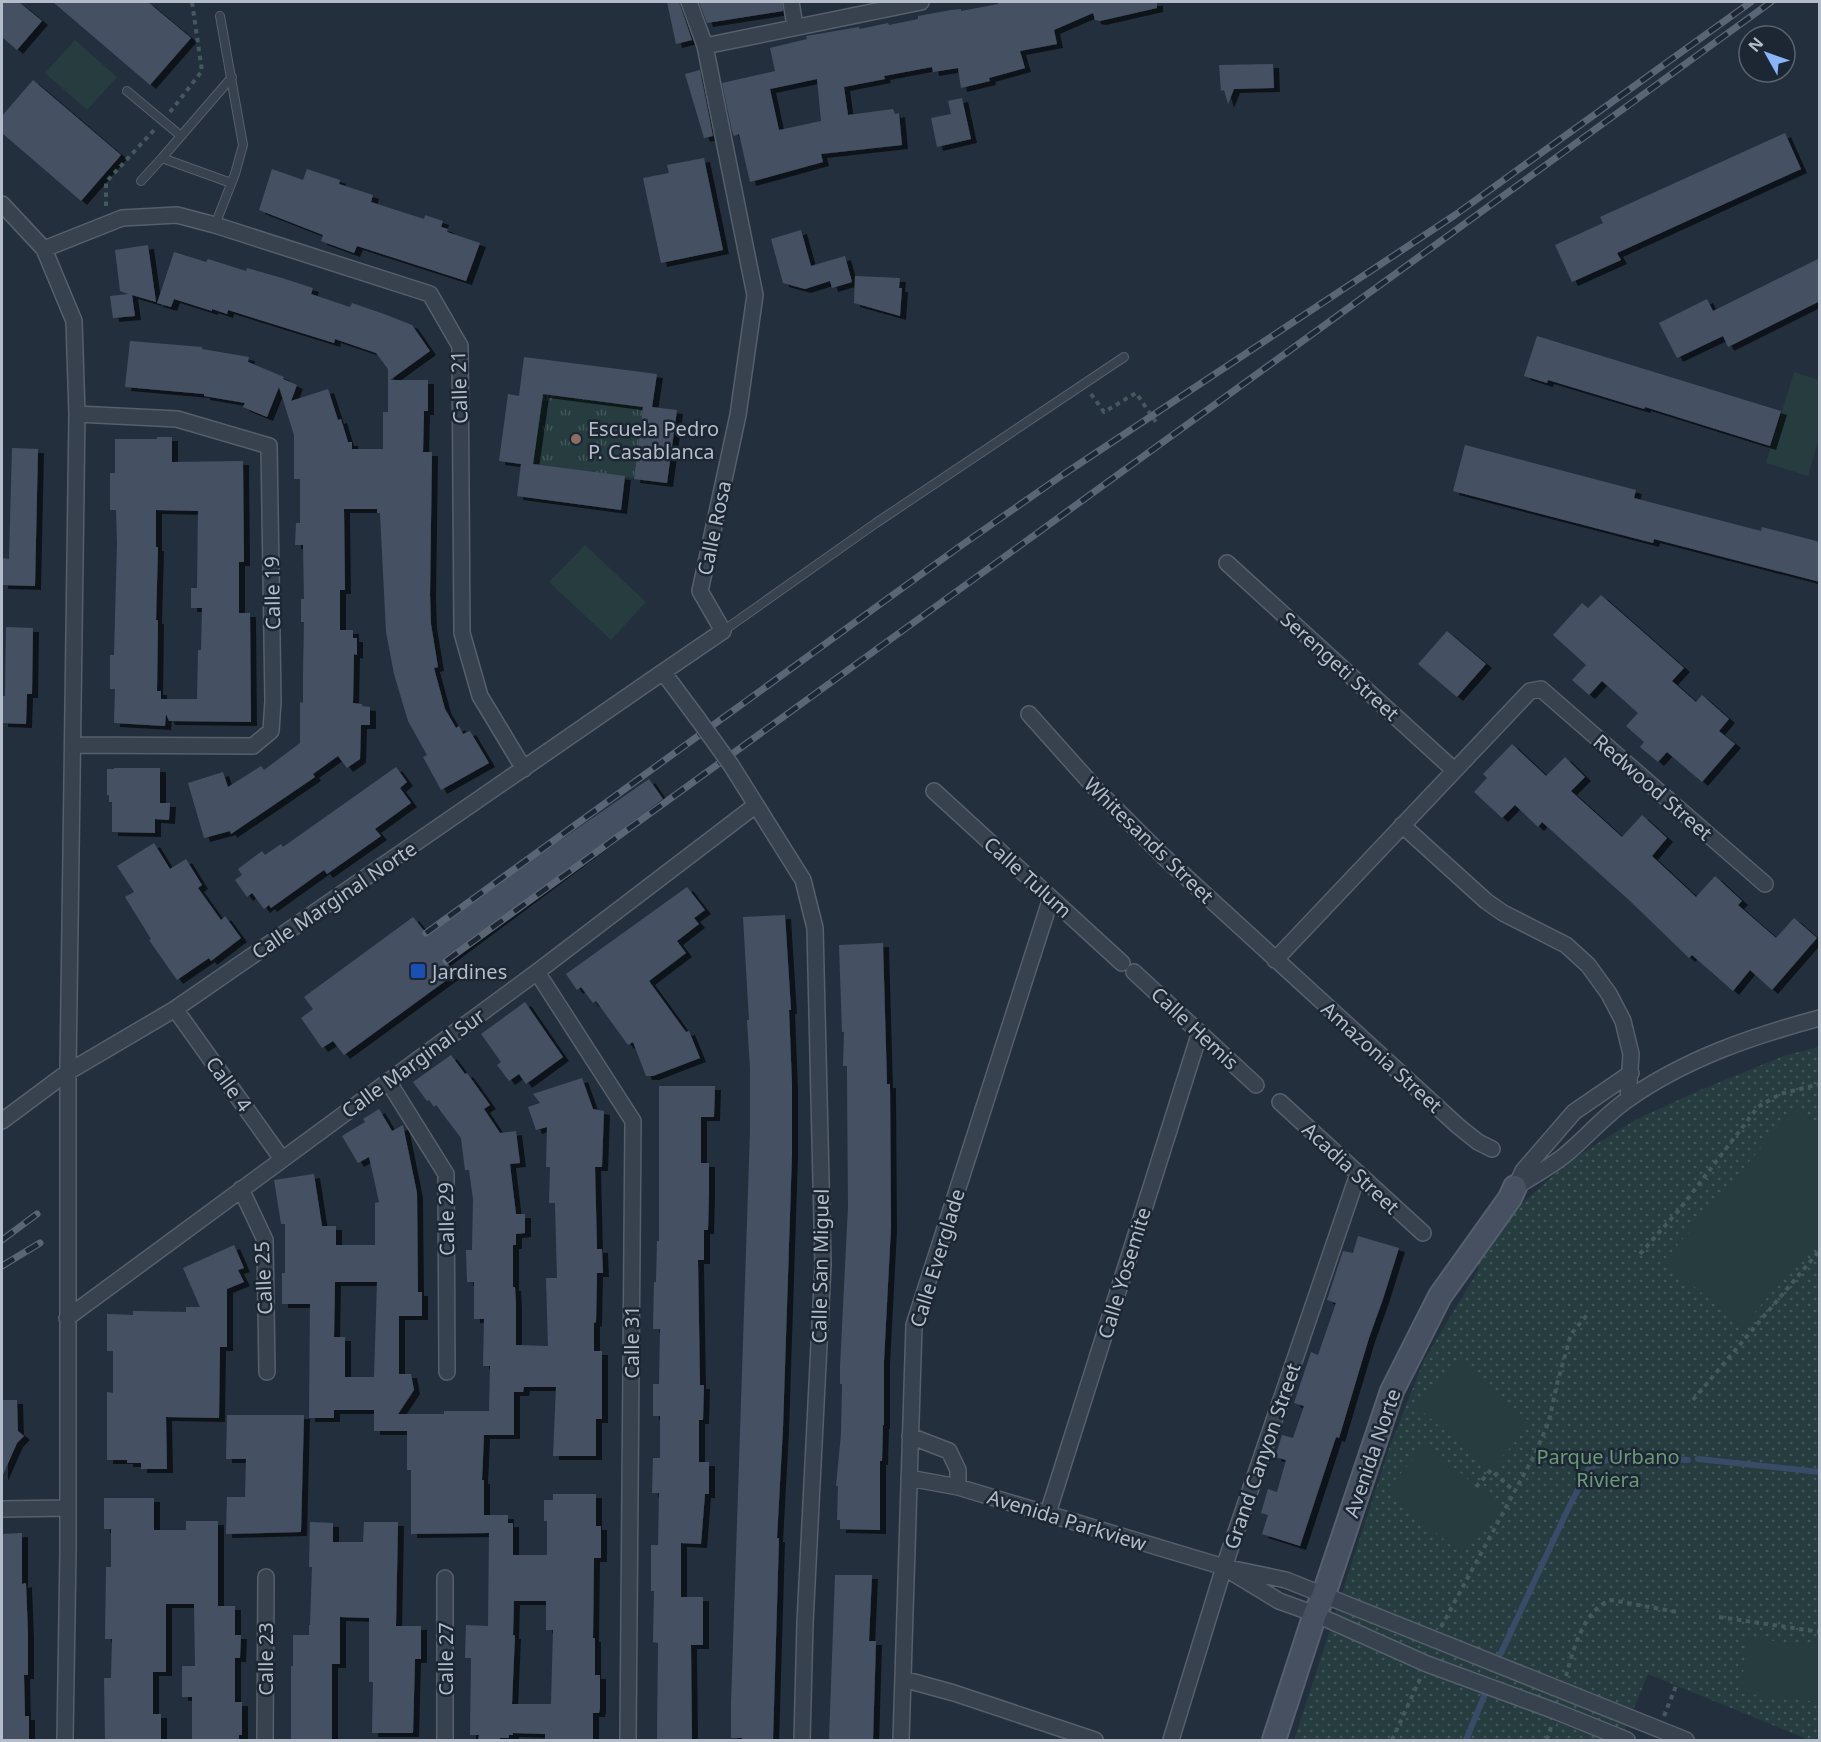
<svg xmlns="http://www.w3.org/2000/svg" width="1821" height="1742" font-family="'Noto Sans',sans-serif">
  <defs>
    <pattern id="grass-tufts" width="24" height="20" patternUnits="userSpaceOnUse" patternTransform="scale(1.5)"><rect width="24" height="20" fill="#263c3f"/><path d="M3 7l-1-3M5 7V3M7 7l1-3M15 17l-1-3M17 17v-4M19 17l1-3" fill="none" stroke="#435659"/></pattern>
    <pattern id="park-dots" width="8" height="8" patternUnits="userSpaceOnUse" patternTransform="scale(1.5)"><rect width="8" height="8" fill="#263c3f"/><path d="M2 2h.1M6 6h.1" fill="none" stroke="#435659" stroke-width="1.8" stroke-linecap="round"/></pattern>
    <filter id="shadow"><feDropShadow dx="6" dy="4" stdDeviation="0" flood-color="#0009"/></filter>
  </defs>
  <rect width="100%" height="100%" fill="#242f3e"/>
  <!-- grass -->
  <path fill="url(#grass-tufts)" d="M543,394L643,407L634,478L533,464Z"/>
  <!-- park -->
  <path fill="url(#park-dots)" d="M1819,1047V1740H1809L1648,1674L1621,1740H1294L1390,1446L1424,1360L1478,1271V1257L1512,1213L1568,1162L1635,1120L1698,1091L1786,1055Z"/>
  <!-- garden -->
  <path fill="#263c3f" d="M75,40L117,77L87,110L45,73Z
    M1794,372L1819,380V439L1808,476L1766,463Z
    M585,545L646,602L611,640L549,582Z
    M1797,1106L1819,1125V1237L1742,1327L1664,1261Z
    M1457,1359L1531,1423L1491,1470L1416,1406Z
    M1427,1444L1501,1508L1461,1554L1386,1490Z
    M1747,1638L1819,1646V1702L1741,1693Z"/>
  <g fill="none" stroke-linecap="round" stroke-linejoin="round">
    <!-- stream -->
    <path stroke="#394c67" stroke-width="6" d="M1698,1459L1820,1472
      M1501,1653L1568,1509L1589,1468L1619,1455L1688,1460
      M1466,1740L1485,1694"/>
  </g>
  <!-- building -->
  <path fill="#455162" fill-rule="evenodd" filter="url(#shadow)" d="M2,2H19L42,21L17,50L2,37Z
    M53,2H148L191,38L150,85Z
    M667,2H679L692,40L676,44Z
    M699,2H782L783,11L707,23Z
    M998,2H1157V8L1100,21L1095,20L1093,13L1054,30L1057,44L1020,51L1025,68L989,78L990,81L961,88L958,68L933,72L932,67L884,76L885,79L844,87L848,115L893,109L895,114L899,113L902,145L821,154L823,162L750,182L739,134L734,136L732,131L722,83L775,71L770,48L807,39L806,36L859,27L860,29L888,23L889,25L918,19V16L951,10L961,9V11L998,4ZM817,79L821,121L779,130L770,89Z
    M1273,64L1274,88L1234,89L1228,104L1224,90L1221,91L1219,65Z
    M700,70L713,136L704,138L685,74Z
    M33,80L121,155L81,201L2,133V116Z
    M962,98L971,139L937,147L931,118L951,114L948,101Z
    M1785,133L1801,169L1617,253L1621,260L1572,282L1555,245L1603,223L1600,217Z
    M704,158L723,250L661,263L643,178L669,173L667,165Z
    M272,169L303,180L307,169L340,180L339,184L373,195L371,202L424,219L425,215L443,221L441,227L448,229L447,232L480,243L466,281L357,246L354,253L321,241L323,235L259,210Z
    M801,230L811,266L845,256L852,282L832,288L830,281L805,289L783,283L771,239Z
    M148,245L156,302L132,295L135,316L113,318L110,296L128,294L120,291L115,250Z
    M174,252L206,262L208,259L246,271L247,268L282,278L313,288L311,294L350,307L352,303L384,314L412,325L430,351L390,380H428V411H424L423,452H432L430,595L431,624L438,667L434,668L445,709L456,728L459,726L463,734L470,731L489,763L441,790L423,757L427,755L408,721L394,674L386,632L380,513H377V509H344L345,590H340V630H353V638H357V655L354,654L353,703L362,704V706L370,707V725H361L360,759L347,768L338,756L313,774L315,777L231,834L230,831L204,838L188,783L223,772L228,787L261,766L264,770L300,743V702L303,703V674L304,622H301V599H304L303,545H295L296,523H300V479H294V435L279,387L267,417L243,407L245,403L204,396V394L125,387L130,341L202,347V349L249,357L248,362L284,377L283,379L297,385L291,401L328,389L338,420L341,419L348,442H352V449H383V412H388V369L376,353L335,339L334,343L228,310L227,314L212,309V311L174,299L171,307L157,303Z
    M1820,258V301L1728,347L1723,336L1677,358L1659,323L1707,299L1713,311Z
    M855,276L900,278L899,288H902L900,316L854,303Z
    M1537,336L1781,411L1770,446L1645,407L1644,409L1548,380L1547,383L1524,376Z
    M524,357L657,374L652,407L677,410L667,483L634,479L643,407L543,394L533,464L625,476L621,510L517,496L521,464L499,461L508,394L519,396Z
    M157,437H172V462L243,461L244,562H239V613H250L251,722L169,721L166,714L165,726L114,723L115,689H110V655H114L117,543L116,510H110V473H115V439H157ZM156,510L198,511L197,588H191V608H202L201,650H198L197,699H161V691H157L158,620H156L158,547H156Z
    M1465,445L1636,490L1634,498L1761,531L1762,527L1820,542V582L1654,539L1653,543L1453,491Z
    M12,448L38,449L35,586L2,585V558L9,559Z
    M1601,595L1684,668L1672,681L1696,702L1702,695L1729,719L1719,731L1735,744L1702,782L1667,752L1658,762L1640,747L1644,742L1626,726L1638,713L1602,681L1589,695L1572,680L1586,665L1553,635L1582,603L1588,608Z
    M6,627L33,628L32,694H27L26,724L2,723V696H5Z
    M1447,631L1486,664L1457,697L1418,664Z
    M1512,744L1546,776L1565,757L1585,777L1571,791L1622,837L1642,815L1667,838L1652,856L1696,897L1715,876L1742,901L1738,905L1776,938L1794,918L1817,938L1772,990L1750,970L1733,991L1692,955L1689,958L1630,901L1542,822L1538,827L1515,805L1502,818L1474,792L1487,778L1483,774Z
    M396,767L407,782L400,788L411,803L375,829L381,836L327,874L324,870L271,908L269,905L264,909L252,893L247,897L235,880L242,875L238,869L262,851L265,855L281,844L283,847Z
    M114,768H160V803H170L169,820L155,819V833L112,832V802H109V795H107V769H114Z
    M649,779L663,799L446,961L455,974L344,1055L333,1041L322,1048L301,1018L313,1009L304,997L413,917L426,933Z
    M154,843L170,869L186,859L202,885L198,888L221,920L225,916L241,938L211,961L209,958L177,980L149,940L151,939L125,897L134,892L117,866Z
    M687,887L705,910L694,918L699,924L677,941L686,953L649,981L686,1032L689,1031L700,1058L653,1076H646L633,1042L628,1045L596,1001L593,1003L581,987L577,990L566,974Z
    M785,915L791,1010H789L792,1085V1153L783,1428L777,1538H779L773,1740H742V1738H731V1704L750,1131V1068L747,1020H749L743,917Z
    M883,943L887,1084H890L891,1227L884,1361V1425H883L882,1461H880V1530L840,1529V1520H837L838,1486H836L841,1434L842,1384H840V1367L848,1207L847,1075V1066H843L844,1032H842L839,945Z
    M525,1002L563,1057L526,1084L519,1074L509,1081L497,1065L501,1062L481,1034Z
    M451,1055L465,1074L467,1073L490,1105L484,1109L500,1133L516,1131L520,1163L510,1164L516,1214H525V1233L516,1234V1245H513V1287H515L516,1304V1345L548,1346L546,1278H557L555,1203H549L550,1167H546L547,1127L536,1130L528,1107L540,1103L533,1094L582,1078L593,1109L604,1111L602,1167H595L597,1249H602L603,1273H597L596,1322L594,1323V1351H602V1419H596V1456H553L556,1387H524L523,1392H514V1435H484L482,1480H484V1515H508V1523H513V1555H547V1521H544V1500H553V1494H596V1526H601V1558H594L593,1638H595V1675H600V1708L599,1713H593V1740H545V1734L513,1733V1735H509V1738H500V1740H478L479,1735H470L471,1658H465L466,1625L488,1626L489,1533L411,1534V1470H407V1431H374V1410H334V1418H309L310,1304H282V1273H285V1224H281L274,1180L314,1174L322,1226H336V1245H375V1203L379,1202L369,1157L358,1163L342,1136L365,1122L363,1119L379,1109L392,1131L403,1125L417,1193L418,1292H422V1316H399V1374H411L414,1390L398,1414H444V1411H489L490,1366H483L484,1319H474V1282H467L466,1250H472L473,1199L469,1170H465L461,1138L436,1105L434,1107L429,1100L427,1101L413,1082ZM335,1282H377L374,1377H345V1337H334ZM514,1601H546V1630H553L551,1704H512L515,1635H513Z
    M659,1086H715L714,1117H701V1163H709V1193L708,1230H704V1260H698L700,1385H704L703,1420H699V1462H709V1494H705L701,1544L681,1543V1597H703V1645H691L692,1740H657L658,1643L653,1642L654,1591H651V1545H658L659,1493H652L653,1458H660V1416H653V1384H659L660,1329H653L654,1282H656L657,1241H659Z
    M1358,1236L1399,1248L1383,1299L1369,1338L1339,1438L1336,1437L1300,1546L1262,1534L1268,1515L1261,1513L1268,1489L1277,1492L1286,1460L1275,1457L1282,1435L1293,1438L1304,1406L1294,1403L1311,1352L1318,1355L1336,1303L1327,1300L1343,1251L1353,1253Z
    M234,1245L244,1268L238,1270L244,1282L227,1289V1347H220L219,1418L166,1417L167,1469H141V1463H127V1460H107V1392L113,1393V1351H107V1314L133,1315V1311L186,1312V1307H200L183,1268Z
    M2,1400H17L18,1431L24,1436L17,1443L2,1477Z
    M227,1415H304L301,1532L226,1534L227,1497H245L246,1459H226Z
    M104,1498H154V1530H186V1521H218V1606H235V1635H241L240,1658H235V1702H242V1735H239V1740H192V1697H182V1666H195L194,1604H166V1672H153V1714H161V1740H105L104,1678H111L112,1639H105L106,1567H111V1529H104Z
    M310,1522L333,1523V1542H363L364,1522H398L396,1626H421V1659H415L413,1733H372L373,1682H369V1618L340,1617V1664H332V1740H291V1666H293V1635H309V1625H310L312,1567H309Z
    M22,1533V1584L26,1583L28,1635V1675H24L25,1716H29V1740H2V1534Z
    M835,1575H872L869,1641H876L873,1740H829Z"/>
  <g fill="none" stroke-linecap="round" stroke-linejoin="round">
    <!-- lane casing -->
    <g stroke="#565f6c" stroke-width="10">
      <path id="lane" d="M127,91L181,136
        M141,181L162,158
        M231,183L162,158L232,77
        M215,225L235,174L243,145L220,16
        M723,631L876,523L1124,357"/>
    </g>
    <!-- street casing -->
    <g stroke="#565f6c" stroke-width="18">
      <path id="street" d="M689,2L705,46L755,295L738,415L700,591L723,631L663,672L698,719
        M791,2L795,26
        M705,46L921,2
        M2,204L44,249L74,321L77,414L68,1072V1551L65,1740
        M44,249L122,218L177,215L215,225L430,294L460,346L462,633L480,696L524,769
        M1227,563L1454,770
        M1029,714L1096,789L1163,856L1458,1126L1478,1142L1492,1149
        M73,745L253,746L271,731L273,701L269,446L177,419L77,414
        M731,765L803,880L815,928L823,1265L805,1623L802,1740
        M934,791L1122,963
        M1402,825L1486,901L1503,913L1566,945L1588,965L1609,994L1623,1021L1631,1054L1628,1099
        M1275,960L1511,711L1530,691L1541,689L1765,884
        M537,972L633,1121L628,1740
        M1134,972L1256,1085
        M175,1009L282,1159
        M388,1081L446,1174L447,1372
        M1280,1102L1423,1233
        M2,1121L68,1072L175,1009L663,672
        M1517,1184L1523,1171L1574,1112L1631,1073
        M1515,1187C1532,1177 1550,1167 1565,1155C1587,1137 1604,1116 1627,1100C1685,1059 1752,1036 1820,1018
        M241,1189L265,1240L267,1372
        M67,1318L537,972L756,805
        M910,1436L949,1451L958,1470V1487
        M909,1478L958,1487L1224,1567L1286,1580L1686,1740
        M2,1509L68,1508
        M1048,1513L1200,1032
        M1233,1573L1279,1601L1315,1614L1427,1664L1555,1711L1627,1740
        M903,1679L954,1693L1095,1740
        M265,1740L266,1577
        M445,1740V1578
        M901,1740L914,1325L1051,898
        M1171,1740L1224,1567L1358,1174"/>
    </g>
    <!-- secondary casing -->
    <g stroke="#565f6c" stroke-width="26">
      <path id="secondary" d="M1274,1740L1315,1614L1324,1594L1392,1391L1440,1296L1510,1198L1515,1187"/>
    </g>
    <!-- path -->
    <path stroke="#44595c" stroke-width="4" stroke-dasharray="4.5 4.5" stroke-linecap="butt" d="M170,112L202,71L192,2
      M106,206V182L155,129
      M1091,394L1104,412L1136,393L1158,425
      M1640,1254L1679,1210L1758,1107L1780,1094L1820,1084
      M1693,1400L1820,1250
      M1476,1487L1491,1470L1514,1491
      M1719,1617L1820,1632
      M1441,1627L1535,1454L1549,1421L1557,1384L1571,1334L1587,1315
      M1566,1676C1573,1651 1583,1610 1611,1600L1677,1612
      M1664,1716L1676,1686
      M1392,1740L1420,1679
      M1547,1740L1551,1727"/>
    <!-- lane -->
    <use href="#lane" stroke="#38414e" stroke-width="8"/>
    <!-- street -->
    <use href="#street" stroke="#38414e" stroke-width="15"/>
    <!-- secondary -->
    <use href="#secondary" stroke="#465061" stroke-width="22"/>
    <!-- rail casing -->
    <g stroke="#5a6575" stroke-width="7">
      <path id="rail" d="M426,933L959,547L1064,474L1455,215L1751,2
        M446,961L1771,2
        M2,1240L37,1214
        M2,1266L40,1243"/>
    </g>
    <!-- rail -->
    <use href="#rail" stroke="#1d2633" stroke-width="4.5" stroke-dasharray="14" stroke-linecap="butt"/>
    <!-- street-bridge casing -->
    <g stroke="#565f6c" stroke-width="18" stroke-linecap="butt">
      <path id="street-bridge" d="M698,719L731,765"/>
    </g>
    <!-- street-bridge -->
    <use href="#street-bridge" stroke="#38414e" stroke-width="15"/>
  </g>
  <!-- markers -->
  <circle fill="#8d6e63" stroke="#1d2633" stroke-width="2" cx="576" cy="439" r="6"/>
  <rect fill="#1a4fb4" stroke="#1d2633" stroke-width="2" x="410" y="963" width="16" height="16" rx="3"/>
  <g text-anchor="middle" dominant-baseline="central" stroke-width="5" stroke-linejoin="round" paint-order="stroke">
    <!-- street labels -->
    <g font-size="20" fill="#b4bcc9" stroke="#1d2633">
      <text transform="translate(459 387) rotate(-92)">Calle 21</text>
      <text transform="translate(714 528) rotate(-78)">Calle Rosa</text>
      <text transform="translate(272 593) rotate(-91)">Calle 19</text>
      <text transform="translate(1340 666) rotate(42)">Serengeti Street</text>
      <text transform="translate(1653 787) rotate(41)">Redwood Street</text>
      <text transform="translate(1149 840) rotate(44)">Whitesands Street</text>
      <text transform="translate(1028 877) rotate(42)">Calle Tulum</text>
      <text transform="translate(334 900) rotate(-34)">Calle Marginal Norte</text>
      <text transform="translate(1195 1028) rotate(43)">Calle Hemis</text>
      <text transform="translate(1382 1057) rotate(42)">Amazonia Street</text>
      <text transform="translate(413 1063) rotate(-36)">Calle Marginal Sur</text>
      <text transform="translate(229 1084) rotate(54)">Calle 4</text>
      <text transform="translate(1351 1168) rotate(43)">Acadia Street</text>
      <text transform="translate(446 1219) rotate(-91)">Calle 29</text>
      <text transform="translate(937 1258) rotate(-73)">Calle Everglade</text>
      <text transform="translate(820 1266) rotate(-89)">Calle San Miguel</text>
      <text transform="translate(1124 1273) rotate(-73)">Calle Yosemite</text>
      <text transform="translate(263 1278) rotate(-93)">Calle 25</text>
      <text transform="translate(631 1342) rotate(-90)">Calle 31</text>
      <text transform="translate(1372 1453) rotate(-71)">Avenida Norte</text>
      <text transform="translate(1262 1456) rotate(-71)">Grand Canyon Street</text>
      <text transform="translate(1067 1520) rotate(17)">Avenida Parkview</text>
      <text transform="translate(265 1659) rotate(-90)">Calle 23</text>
      <text transform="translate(445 1659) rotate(-90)">Calle 27</text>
    </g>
    <!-- poi labels -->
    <g font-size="20" fill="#b4bcc9" stroke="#1d2633" text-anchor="start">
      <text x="588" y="428">Escuela Pedro<tspan x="588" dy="23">P. Casablanca</tspan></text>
      <text x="432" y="971">Jardines</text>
    </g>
    <!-- park labels -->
    <g font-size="20" fill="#6b9a76" stroke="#1d2633">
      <text x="1608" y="1456">Parque Urbano<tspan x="1608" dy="23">Riviera</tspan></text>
    </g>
  </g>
  <!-- border -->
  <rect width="1821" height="1742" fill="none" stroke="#b4bcc9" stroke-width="6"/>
  <!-- north arrow -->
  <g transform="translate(1767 54) rotate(310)"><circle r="28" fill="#1d2633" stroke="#59626f" stroke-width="1.5"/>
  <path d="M0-4.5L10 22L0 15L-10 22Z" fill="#8ab4f8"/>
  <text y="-9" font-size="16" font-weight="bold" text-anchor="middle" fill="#b4bcc9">N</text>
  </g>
</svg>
